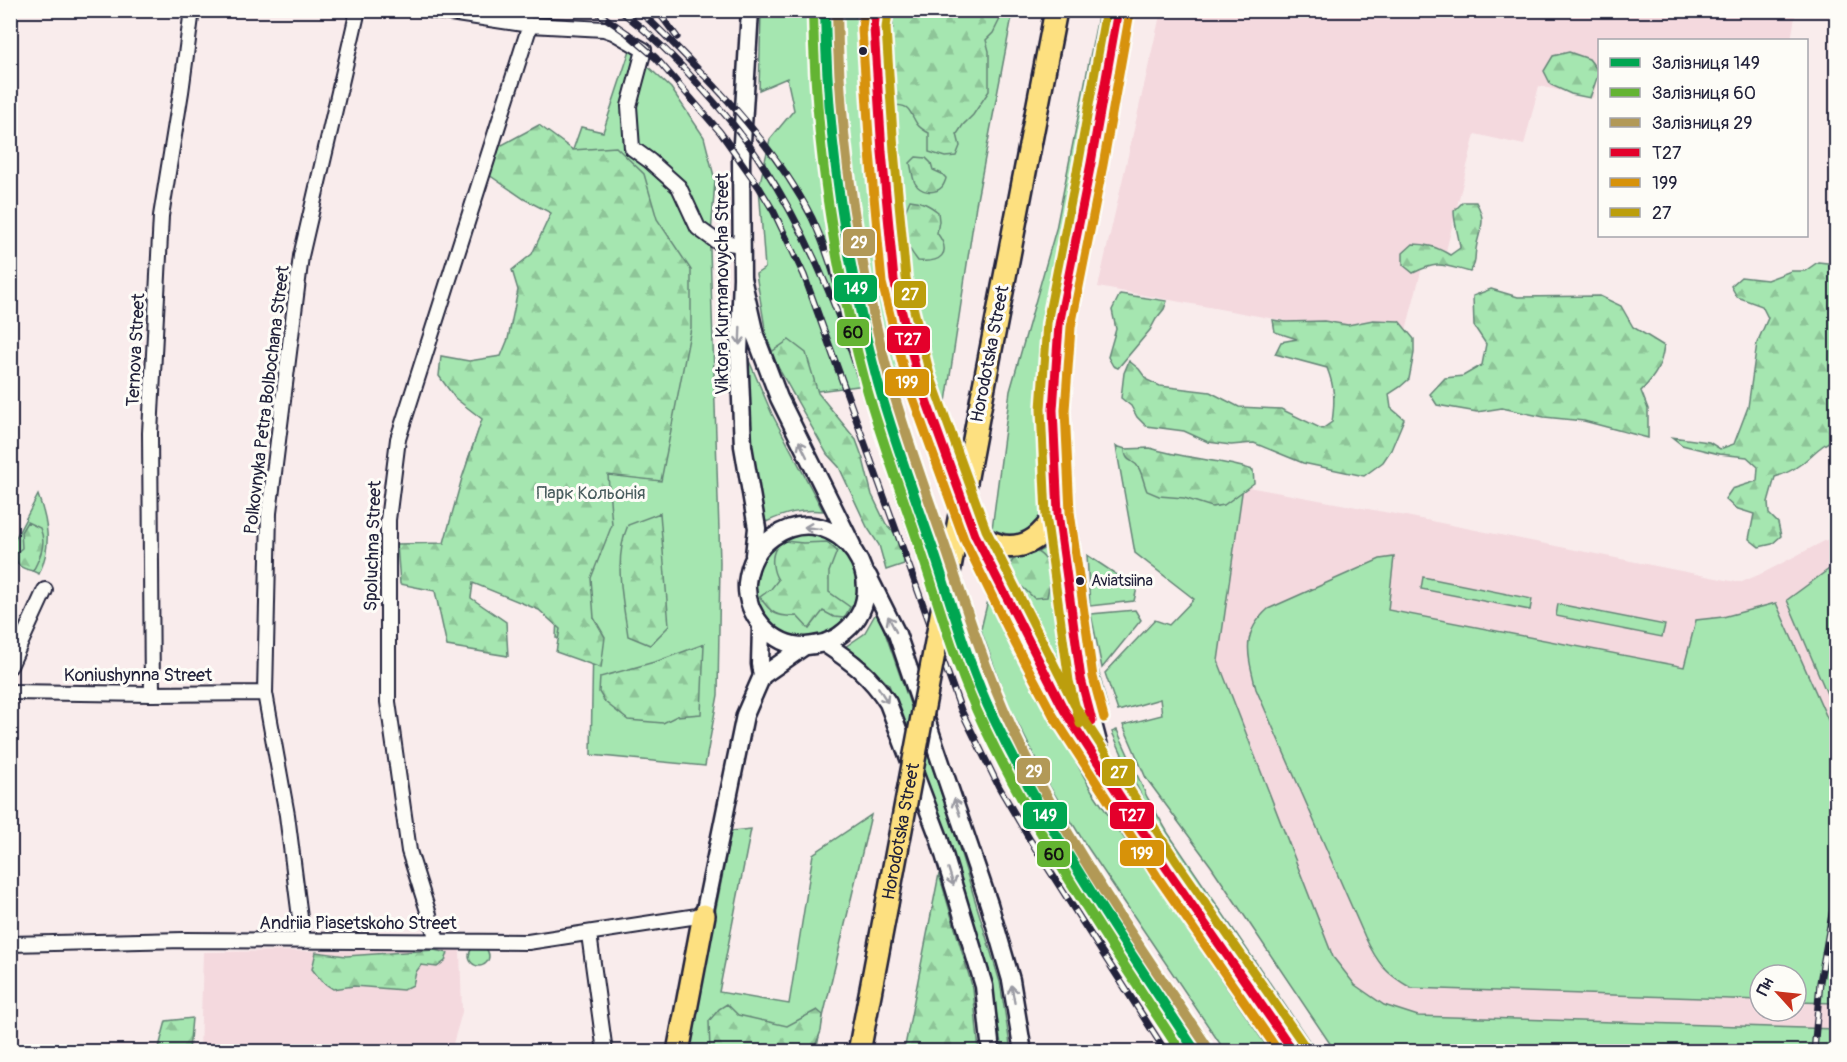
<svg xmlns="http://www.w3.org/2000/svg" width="1847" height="1062" font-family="Pangolin,sans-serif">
  <defs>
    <pattern id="forest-firs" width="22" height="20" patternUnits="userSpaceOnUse" patternTransform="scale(1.5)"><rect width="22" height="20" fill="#a5e6b0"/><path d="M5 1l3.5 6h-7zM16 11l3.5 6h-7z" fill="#8ec598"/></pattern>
  </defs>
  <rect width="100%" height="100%" fill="#f9ecec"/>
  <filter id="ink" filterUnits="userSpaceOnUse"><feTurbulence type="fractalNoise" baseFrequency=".0167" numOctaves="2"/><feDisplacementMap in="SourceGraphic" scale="12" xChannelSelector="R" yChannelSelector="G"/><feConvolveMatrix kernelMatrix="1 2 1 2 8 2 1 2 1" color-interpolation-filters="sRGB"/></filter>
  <g filter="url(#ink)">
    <!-- built -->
    <path fill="#f4d9de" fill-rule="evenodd" d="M1161,11H1796L1791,40H1600L1599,70L1593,98L1539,86L1524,145L1475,134L1445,255L1426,252L1403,342L1098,287Z
      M1116,446L1243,486L1406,516L1736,582H1742L1765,572L1836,535V1051H1335L1182,826L1152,643L1194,598L1135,553ZM1760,975H1796V1011H1760Z
      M460,949L462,1012L451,1051L200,1052L203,952Z"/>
    <!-- green -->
    <path fill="#a5e6b0" stroke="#648476" stroke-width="1.5" d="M761,11H855L854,15L864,25L862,79L883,283L907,380L793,394L767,340L756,274L765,268L759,187L770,139L794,110L787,78L759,90Z
      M887,11H1013L976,205L944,415L916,331L900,247L884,31Z
      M1099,11H1108L1047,329L1040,424L1044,509C1032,535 1019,541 992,529L1010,391L1056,229Z
      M630,50L671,88L704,137L715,180L710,249L720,562L718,695L705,766L591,755L593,641L556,638L557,616L444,570L468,459L518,324L555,201L581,127L603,132Z
      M747,356L772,414L823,511C800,509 786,513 766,522L751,471Z
      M1116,446L1243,486L1218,661L1333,957L1355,985L1384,1005L1418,1016L1836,1029V1051H1335L1211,866L1146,778L1123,725L1162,715L1160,699L1118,711L1105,673L1155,620L1169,625L1194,599L1135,553Z
      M38,495C48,522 52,546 39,574L11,561V547Z
      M755 586a51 51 0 1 1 102 0a51 51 0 1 1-102 0Z
      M1049,546L1065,659L1080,722L997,560L1025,559Z
      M1087,555L1137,588L1134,601L1090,606Z
      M1394,557L1388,610L1684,667L1696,620L1723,617L1776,603L1836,738V1003L1796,1002V975H1760V1000L1411,988C1385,973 1378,964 1365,937L1256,689C1248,656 1240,634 1268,609L1380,559Z
      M1836,564V715L1787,600Z
      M1423,577L1532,599L1530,610L1421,589Z
      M990,592L1043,703L1092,791L1270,1051H1225L1084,842L1050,787L1008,704L982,633L981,629Z
      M1558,604L1665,625L1662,637L1556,616Z
      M1135,610L1141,620L1102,668L1091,614Z
      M876,613L882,624L949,815L1000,982L1011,1051H1002L992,984L941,820L889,685L860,657L845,647L864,634Z
      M1089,632L1108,709H1103L1092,670L1085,633Z
      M1117,730L1147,797L1168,833L1316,1051H1306L1217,922L1159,829L1134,781L1112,732Z
      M871,815L823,1017L816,1051L688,1052L731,831L751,829L719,992L789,1004L813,854Z
      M469 956a10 10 0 1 1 20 0a10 10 0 1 1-20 0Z"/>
    <!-- forest -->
    <path fill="url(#forest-firs)" stroke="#648476" stroke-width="1.5" d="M900,11H997L1000,19L993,33L986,40L989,51V91L973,115L963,125L957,134L960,146L956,156L945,157L929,152V133C925,131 920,128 917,124C908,110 911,105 892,105L884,52L885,38L893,28V13Z
      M1569,52L1589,59L1599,72L1590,98L1571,94L1551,85L1544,71L1553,56Z
      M539,125L573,150L616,147L644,174L657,219L691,270V328L661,481L608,475L612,525L591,578L594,618L605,637L601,668L556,652L560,629L539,610L473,583L471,598L506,622L508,656L447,646L435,591L400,584L397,544L444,543L462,478L482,419L455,398L439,376L441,356L469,361L501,356L508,339L518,290L512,270L532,254L551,213L524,199L489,175L500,146Z
      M916,157L926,158L931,163L933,170L942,174L946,178C946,180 943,186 942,187C934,195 920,192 915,183C912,177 912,169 910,163Z
      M910,200C922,201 929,205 938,212L939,221L937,233C953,254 940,263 918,261C901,239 898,226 910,200Z
      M1463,202H1476C1488,223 1479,228 1476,249C1474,261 1477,261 1470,272C1443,265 1439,260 1413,273L1403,265V253L1413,244C1427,244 1437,247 1450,255L1460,248C1459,235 1454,224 1454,211Z
      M1818,262L1836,264V439C1822,443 1813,455 1801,464C1793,470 1785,474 1775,477L1768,502L1769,514L1778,523L1781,536L1772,544L1759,547L1749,539L1754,514L1735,508L1725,499L1732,489L1757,481L1758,467L1747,457L1719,454L1694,448L1682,445L1672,437L1709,442L1720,449L1734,444L1748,407L1757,343L1768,318L1762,306L1737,297L1731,286L1741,277L1767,280L1791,271H1805Z
      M1491,289L1518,297L1600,296L1621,306L1633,327L1664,346C1661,367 1656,375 1641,391L1648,409V438L1584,421L1544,417L1502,408L1477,412L1437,405L1430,394L1445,378L1463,376L1482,365L1486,344L1474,326L1473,296Z
      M1120,294L1167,301L1164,309L1156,319L1150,330L1118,368L1113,366L1108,357L1116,329L1112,310Z
      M1273,320L1286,322L1324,321L1348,325L1373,320L1399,321L1414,339V353L1409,379L1400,387L1389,394L1391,408L1404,419L1391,450L1383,462L1364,476L1303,463L1254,443L1231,445L1208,442L1184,431L1146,426L1137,417L1131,406L1121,398L1124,373L1129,361L1139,369L1147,380L1160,386L1210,392L1239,407L1281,409L1322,429L1332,422C1335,401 1335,388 1327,368L1275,354L1281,342L1297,339L1275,332Z
      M789,340L806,353L818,393L856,440L863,459L872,495L886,524L901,540L904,564L886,570L879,545L867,527L839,467L827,454L770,353Z
      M1150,448C1184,459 1220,459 1253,470L1254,483L1224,505L1212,507L1184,498L1159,496L1147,491C1144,485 1142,472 1138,467C1133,459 1125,463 1125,449Z
      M660,513L669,626L650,645L628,636C623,600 613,560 628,525Z
      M27,522L40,528C47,544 40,557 33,571C21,568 17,567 15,554L22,548L21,532Z
      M784,541L803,543L827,542L837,551L829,572V592L850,607L844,618L834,617L823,611L809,629L797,616C777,617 771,614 760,597L771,589L778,580C773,572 770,558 776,548C778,545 781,543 784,541Z
      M1031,549C1054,558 1052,576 1047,597L1034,598L1014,579L1008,567L1013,560Z
      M704,644L701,714L677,716L663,723L628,720L605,702L599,692L600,677L658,661Z
      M939,874L973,989L979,1051H904Z
      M434,950L448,953L445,961L437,967L421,965L416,972L413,985L403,990L354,986L333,989L321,981L312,969L316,952L346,956Z
      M727,1004L738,1015L787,1026L817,1010L823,1015L821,1031L813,1051H710L709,1021L719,1009Z
      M192,1018L189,1051H158L166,1021Z"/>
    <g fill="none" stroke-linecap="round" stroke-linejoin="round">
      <!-- minor casing -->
      <g stroke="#22223b" stroke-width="18">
        <path id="minor" d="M430,10L530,25L604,29L613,32L644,50L629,106L632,148L650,161L679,187L698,228L716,241L742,245
          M10,666L45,590
          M10,692L152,694L265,693
          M152,694L150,433L161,216L181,92L192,10
          M589,934L605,1052
          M437,940L409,851L388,702V520L398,439L530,25
          M303,941L287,815L265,693L269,513L301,256L358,10
          M10,944L184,940L528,942L704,915"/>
      </g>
      <!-- tertiary casing -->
      <g stroke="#22223b" stroke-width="21">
        <path id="tertiary" d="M750,10L741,159L742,278L739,353L743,446L757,528L754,555
          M1111,46L1091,163L1059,325L1053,410L1058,513L1081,679L1107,776L1167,869L1294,1052
          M742,278L755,335L779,398L852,545
          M868,576L897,634L989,904L1011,980L1023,1052
          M824,643C829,641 835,639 840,635C904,591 837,492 773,537C757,548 749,564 747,583C745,615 772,646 805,646C811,646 818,644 824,643C851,661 870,675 888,703L939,838L984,986L991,1052
          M762,676L805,646
          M704,915L745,715L762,676L760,664L761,626"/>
      </g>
      <!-- primary casing -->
      <g stroke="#22223b" stroke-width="26">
        <path id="primary" d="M876,10L874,28L882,152L894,280L918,378L975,535L1027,640L1064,710L1107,776
          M1111,46L1118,10
          M984,386L1056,10
          M975,535C983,539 993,544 1002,546C1030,550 1043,533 1058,513
          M678,1052L704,915
          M859,1052L887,904"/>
      </g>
      <!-- minor -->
      <use href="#minor" stroke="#fdfcf7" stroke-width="14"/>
      <!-- tertiary -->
      <use href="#tertiary" stroke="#fdfcf7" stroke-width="16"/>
      <!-- primary -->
      <use href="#primary" stroke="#fde080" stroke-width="21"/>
      <!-- rail casing -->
      <g stroke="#22223b" stroke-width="7">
        <path id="rail" d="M594,10L627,33L656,58L720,132L759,187L774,212L804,275L961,710L999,787L1030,840L1166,1052
          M619,10C652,34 680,63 706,93C726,115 746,139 762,164C795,214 821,269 842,325C859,370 871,417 887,462C914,544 943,625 977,704C1030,828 1106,939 1180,1052
          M638,10C658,27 676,46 694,65C739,110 783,161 812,218C826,247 835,278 844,309
          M657,10L677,37
          M1814,1052L1820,982L1836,891"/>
      </g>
      <!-- rail -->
      <use href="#rail" stroke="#fdfcf7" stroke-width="4.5" stroke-dasharray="14" stroke-linecap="butt"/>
      <!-- primary-bridge casing -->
      <g stroke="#22223b" stroke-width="26" stroke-linecap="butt">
        <g id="primary-bridge">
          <path id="s1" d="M887,904L984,386"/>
        </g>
      </g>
      <!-- primary-bridge -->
      <use href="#primary-bridge" stroke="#fde080" stroke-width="21"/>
      <!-- bus-1 casing -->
      <g stroke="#fdfcf7" stroke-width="14">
        <path id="bus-1" d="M876,10L874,28L882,152L894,280L918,378L975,535L1064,710L1167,869L1294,1052
          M1092,721L1081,679L1058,513L1053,410L1059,325L1091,163L1118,10"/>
      </g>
      <!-- bus-2 casing -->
      <g stroke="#fdfcf7" stroke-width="14">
        <path id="bus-2" d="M864,10L862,29L870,153L882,283L907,382L964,539L1016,645L1054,717L1157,876L1279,1052
          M1104,718L1093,677L1070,512L1065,410L1071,327L1103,165L1130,12"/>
      </g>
      <!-- bus-3 casing -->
      <g stroke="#fdfcf7" stroke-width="14">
        <path id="bus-3" d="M888,11L886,28L894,151L906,278L930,375L986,530L1074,704L1177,862L1304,1045
          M1080,724L1069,681L1046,515L1041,409L1047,323L1079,161L1106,10"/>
      </g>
      <!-- bus-1 -->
      <use href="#bus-1" stroke="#e4002b" stroke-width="9"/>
      <!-- bus-2 -->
      <use href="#bus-2" stroke="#d79209" stroke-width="9"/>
      <!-- bus-3 -->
      <use href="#bus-3" stroke="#bc9e0c" stroke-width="9"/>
      <!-- rail-1 casing -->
      <g stroke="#fdfcf7" stroke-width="15">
        <path id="rail-1" d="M825,10C827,137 845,261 878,383C894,440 914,494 933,549C952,606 968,665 994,719C1050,836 1124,943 1196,1052"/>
      </g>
      <!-- rail-2 casing -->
      <g stroke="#fdfcf7" stroke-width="15">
        <path id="rail-2" d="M813,10C815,138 833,265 867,389C883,445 904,499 922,554C941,611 957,670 983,724C1038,839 1111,945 1181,1052"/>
      </g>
      <!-- rail-3 casing -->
      <g stroke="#fdfcf7" stroke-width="15">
        <path id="rail-3" d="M837,10C839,136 857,260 890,381C906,437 926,492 945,546C969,617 991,688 1025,755C1077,857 1143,951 1206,1045"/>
      </g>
      <!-- rail-1 -->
      <use href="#rail-1" stroke="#00a651" stroke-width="10"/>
      <!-- rail-2 -->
      <use href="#rail-2" stroke="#64b432" stroke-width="10"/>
      <!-- rail-3 -->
      <use href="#rail-3" stroke="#b29957" stroke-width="10"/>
    </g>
    <!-- one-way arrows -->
    <defs><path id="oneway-shaft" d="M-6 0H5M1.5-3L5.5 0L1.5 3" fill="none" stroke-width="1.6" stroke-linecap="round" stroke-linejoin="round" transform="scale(1.5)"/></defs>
    <g stroke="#9a9aa2">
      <use href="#oneway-shaft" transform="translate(740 336) rotate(92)"/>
      <use href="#oneway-shaft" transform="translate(803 449) rotate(-116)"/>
      <use href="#oneway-shaft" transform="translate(813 528) rotate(-173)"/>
      <use href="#oneway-shaft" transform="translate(892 624) rotate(-117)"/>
      <use href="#oneway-shaft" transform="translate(883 695) rotate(58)"/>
      <use href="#oneway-shaft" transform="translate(957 807) rotate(-109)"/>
      <use href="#oneway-shaft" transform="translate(951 877) rotate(73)"/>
      <use href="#oneway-shaft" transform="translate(1013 994) rotate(-100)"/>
    </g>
  </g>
  <!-- markers -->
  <g fill="#22223b" stroke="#fdfcf7" stroke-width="2">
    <circle cx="863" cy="51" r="5"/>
    <circle cx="1080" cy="581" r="5"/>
  </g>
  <g text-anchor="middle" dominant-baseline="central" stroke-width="6" stroke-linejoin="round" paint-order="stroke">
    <!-- bus labels -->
    <g font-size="16" fill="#22223b" stroke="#fdfcf7" text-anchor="start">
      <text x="1091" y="581">Aviatsiina</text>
    </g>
    <!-- street labels -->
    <g font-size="18" fill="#22223b" stroke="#fdfcf7">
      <text transform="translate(722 284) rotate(-90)">Viktora Kurmanovycha Street</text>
      <text transform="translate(136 350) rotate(-87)">Ternova Street</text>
      <text transform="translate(990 354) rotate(-79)">Horodotska Street</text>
      <text transform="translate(267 400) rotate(-83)">Polkovnyka Petra Bolbochana Street</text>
      <text transform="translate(373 546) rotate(-88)">Spoluchna Street</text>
      <text x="138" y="675">Koniushynna Street</text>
      <text stroke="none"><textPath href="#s1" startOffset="74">Horodotska Street</textPath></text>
      <text x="358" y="923">Andriia Piasetskoho Street</text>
    </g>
    <!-- park labels -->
    <g font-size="18" fill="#495d5e" stroke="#fdfcf7">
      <text x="591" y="493">Парк Кольонія</text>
    </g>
  </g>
  <g stroke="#fdfcf7" stroke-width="2">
    <rect x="842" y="228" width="34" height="29" rx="6" fill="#b29957"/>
    <rect x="833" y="274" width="45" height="29" rx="6" fill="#00a651"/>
    <rect x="893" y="280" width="34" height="29" rx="6" fill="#bc9e0c"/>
    <rect x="836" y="318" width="34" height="29" rx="6" fill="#64b432"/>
    <rect x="886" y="325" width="45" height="29" rx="6" fill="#e4002b"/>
    <rect x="884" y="368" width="46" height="29" rx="6" fill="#d79209"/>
    <rect x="1016" y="757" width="35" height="28" rx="6" fill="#b29957"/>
    <rect x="1101" y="758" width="35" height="29" rx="6" fill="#bc9e0c"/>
    <rect x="1109" y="801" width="46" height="29" rx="6" fill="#e4002b"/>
    <rect x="1022" y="801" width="46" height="29" rx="6" fill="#00a651"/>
    <rect x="1119" y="839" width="46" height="28" rx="6" fill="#d79209"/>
    <rect x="1036" y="840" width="35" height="28" rx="6" fill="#64b432"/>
  </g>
  <g font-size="16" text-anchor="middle" font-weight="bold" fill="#fff">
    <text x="859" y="248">29</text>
    <text x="856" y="294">149</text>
    <text x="910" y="300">27</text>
    <text x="908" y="345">Т27</text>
    <text x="907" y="388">199</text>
    <text x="1034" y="777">29</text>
    <text x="1119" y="778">27</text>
    <text x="1132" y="821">Т27</text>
    <text x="1045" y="821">149</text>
    <text x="1142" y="859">199</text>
  </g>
  <g font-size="16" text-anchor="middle" font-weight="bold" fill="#111">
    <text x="853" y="338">60</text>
    <text x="1054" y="860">60</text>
  </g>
  <!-- margin -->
  <rect width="1847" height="1062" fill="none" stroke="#fdfcf7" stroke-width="36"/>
  <rect x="18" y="18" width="1811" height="1026" fill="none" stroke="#22223b" stroke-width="2" filter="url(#ink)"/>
  <!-- legend -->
  <rect x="1598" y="39" width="210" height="198" fill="#fdfcf7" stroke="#a5a5ac" stroke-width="1.5"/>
  <rect x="1610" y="58" width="30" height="9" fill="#00a651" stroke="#a5a5ac" stroke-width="1.5"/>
  <text x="1652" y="69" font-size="18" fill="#22223b">Залізниця 149</text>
  <rect x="1610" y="88" width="30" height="9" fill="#64b432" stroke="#a5a5ac" stroke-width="1.5"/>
  <text x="1652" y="99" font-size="18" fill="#22223b">Залізниця 60</text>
  <rect x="1610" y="118" width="30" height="9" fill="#b29957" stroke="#a5a5ac" stroke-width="1.5"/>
  <text x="1652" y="129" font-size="18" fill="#22223b">Залізниця 29</text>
  <rect x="1610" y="148" width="30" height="9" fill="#e4002b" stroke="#a5a5ac" stroke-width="1.5"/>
  <text x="1652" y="159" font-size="18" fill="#22223b">Т27</text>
  <rect x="1610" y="178" width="30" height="9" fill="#d79209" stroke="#a5a5ac" stroke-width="1.5"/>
  <text x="1652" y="189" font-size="18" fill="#22223b">199</text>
  <rect x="1610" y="208" width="30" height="9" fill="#bc9e0c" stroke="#a5a5ac" stroke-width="1.5"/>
  <text x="1652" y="219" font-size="18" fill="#22223b">27</text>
  <!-- north arrow -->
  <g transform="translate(1778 993) rotate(297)"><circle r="28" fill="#fdfcf7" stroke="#a5a5ac" stroke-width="1.5"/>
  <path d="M0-4.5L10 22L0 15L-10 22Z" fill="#c8321e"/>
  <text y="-9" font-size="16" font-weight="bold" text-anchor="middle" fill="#22223b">Пн</text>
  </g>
</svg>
